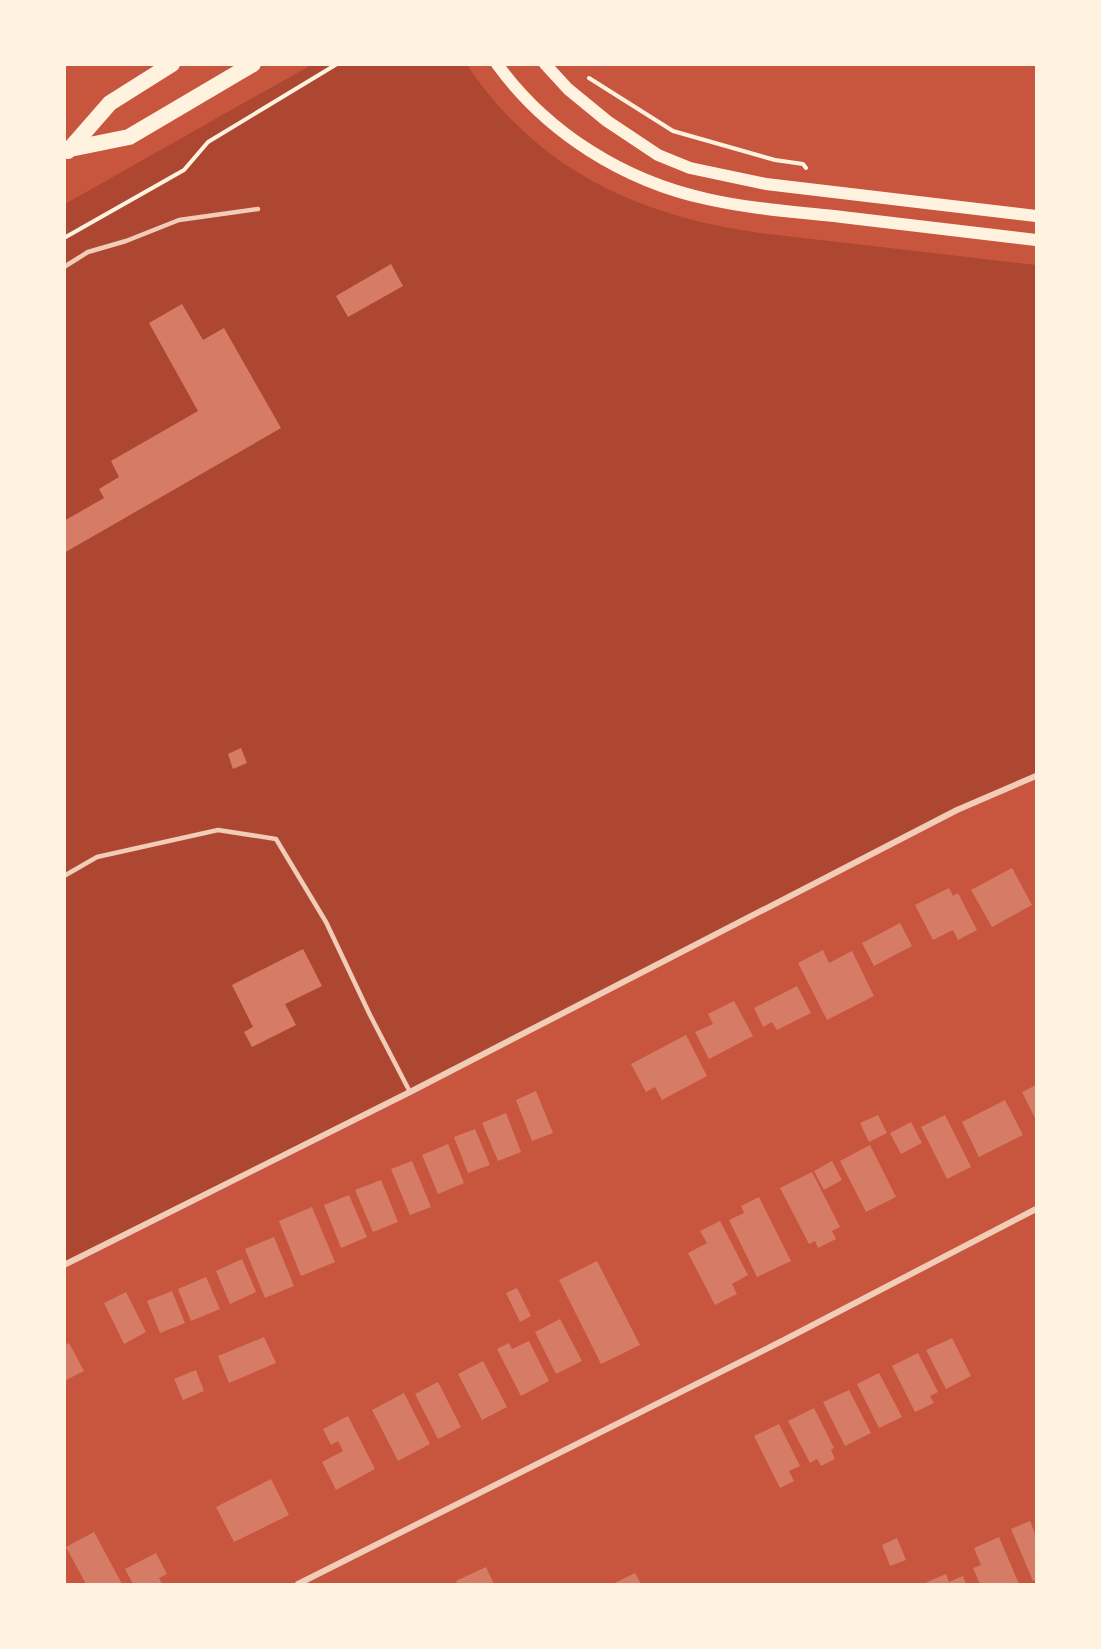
<svg xmlns="http://www.w3.org/2000/svg" width="1101" height="1649" font-family="Overpass,sans-serif">
  <rect width="100%" height="100%" fill="#c8553d"/>
  <!-- green -->
  <path fill="#ae4732" d="M311,65H467C538,170 637,216 760,233L1036,265V776L957,810L65,1265V204Z"/>
  <!-- building -->
  <path fill="#d67c66" d="M391,264L403,286L348,317L336,296Z
    M182,304L203,340L224,328L281,428L64,553V521L104,498L99,489L119,477L111,461L198,411L149,323Z
    M241,748L247,763L233,769L228,754Z
    M1012,868L1032,905L992,927L971,890Z
    M949,888L953,896L958,893L977,930L958,940L953,930L933,940L915,905Z
    M900,923L912,946L874,966L862,943Z
    M303,949L322,986L285,1004L296,1025L252,1047L244,1032L253,1027L232,985Z
    M823,950L829,963L852,951L874,996L827,1020L798,963Z
    M797,986L811,1013L777,1030L772,1022L763,1027L754,1008Z
    M734,1001L753,1036L709,1059L695,1032L713,1024L708,1014Z
    M686,1035L707,1076L662,1100L655,1087L646,1092L631,1064Z
    M1036,1085V1120L1022,1092Z
    M536,1091L553,1133L532,1141L516,1100Z
    M1005,1100L1023,1135L979,1157L962,1122Z
    M506,1113L521,1152L498,1161L482,1123Z
    M878,1115L887,1133L869,1142L860,1123Z
    M945,1115L971,1167L947,1179L921,1127Z
    M911,1122L922,1143L901,1154L890,1133Z
    M475,1129L490,1165L468,1173L454,1137Z
    M448,1144L464,1183L438,1194L422,1155Z
    M870,1145L896,1197L866,1212L840,1161Z
    M412,1161L431,1207L410,1215L391,1169Z
    M832,1161L842,1180L824,1190L814,1171Z
    M812,1172L840,1227L832,1231L836,1239L818,1248L815,1241L809,1244L780,1188Z
    M381,1180L398,1222L373,1232L355,1190Z
    M349,1195L367,1237L341,1248L324,1205Z
    M759,1197L791,1261L757,1277L729,1220L744,1213L741,1206Z
    M312,1207L335,1262L301,1276L279,1221Z
    M720,1221L748,1275L732,1284L737,1294L715,1305L688,1253L707,1243L700,1231Z
    M274,1237L294,1286L265,1298L245,1249Z
    M242,1259L256,1292L230,1304L216,1271Z
    M597,1261L640,1345L601,1364L559,1280Z
    M206,1277L220,1309L191,1321L178,1289Z
    M517,1288L531,1316L520,1322L506,1293Z
    M172,1291L185,1323L160,1333L147,1301Z
    M126,1292L146,1332L124,1344L104,1303Z
    M560,1319L582,1361L556,1374L535,1332Z
    M264,1337L276,1363L229,1383L218,1356Z
    M952,1338L971,1376L946,1389L926,1350Z
    M529,1341L549,1381L521,1396L497,1349L509,1343L512,1349Z
    M69,1343L84,1371L64,1381V1346Z
    M918,1353L938,1392L930,1396L934,1403L915,1412L892,1366Z
    M483,1361L507,1407L482,1420L458,1374Z
    M196,1370L204,1391L183,1400L174,1379Z
    M879,1373L902,1417L879,1428L857,1384Z
    M438,1382L461,1427L438,1439L415,1394Z
    M849,1390L871,1433L845,1446L823,1402Z
    M404,1393L430,1444L398,1461L372,1410Z
    M814,1408L834,1448L831,1450L835,1459L821,1466L817,1459L810,1463L788,1421Z
    M348,1416L375,1469L336,1490L322,1462L343,1451L338,1441L331,1445L323,1429Z
    M779,1424L800,1466L789,1471L794,1481L780,1488L754,1436Z
    M271,1479L289,1515L234,1542L216,1507Z
    M1030,1521L1036,1536V1580L1033,1581L1011,1529Z
    M94,1532L122,1584H86L66,1547Z
    M999,1537L1019,1584H980L973,1568L981,1565L974,1548Z
    M897,1538L906,1560L890,1566L882,1545Z
    M156,1553L167,1574L159,1578L162,1584H133L125,1569Z
    M486,1567L494,1584H458L456,1581Z
    M635,1573L641,1584H613Z
    M946,1574L949,1582L963,1576L966,1584H928L927,1582Z"/>
  <g fill="none" stroke-linecap="round" stroke-linejoin="round">
    <!-- path -->
    <path stroke="#fff3e0" stroke-width="4" d="M589,78L673,131L775,160L803,164L806,168
      M64,238L184,170L208,142L337,64"/>
    <!-- service -->
    <path stroke="#f1ccb7" stroke-width="4.5" d="M64,267L88,252L126,241L179,220L258,209
      M64,876L97,857L218,830L276,839L326,922L370,1015L410,1092"/>
    <!-- minor -->
    <path stroke="#f1ccb7" stroke-width="6" d="M64,1265L410,1092L957,810L1036,776
      M298,1584L784,1340L1036,1209"/>
    <!-- secondary -->
    <path stroke="#fff3e0" stroke-width="12" d="M497,64C547,133 624,181 707,199C751,209 797,212 842,217C907,225 972,233 1036,240
      M545,64L568,89L607,121L658,155L690,168L766,184L1036,216"/>
    <!-- trunk -->
    <path stroke="#fff3e0" stroke-width="16" d="M70,149L129,137L253,64
      M68,151L110,103L172,64"/>
  </g>
  <!-- border -->
  <rect width="1101" height="1649" fill="none" stroke="#fff3e0" stroke-width="132"/>
</svg>
